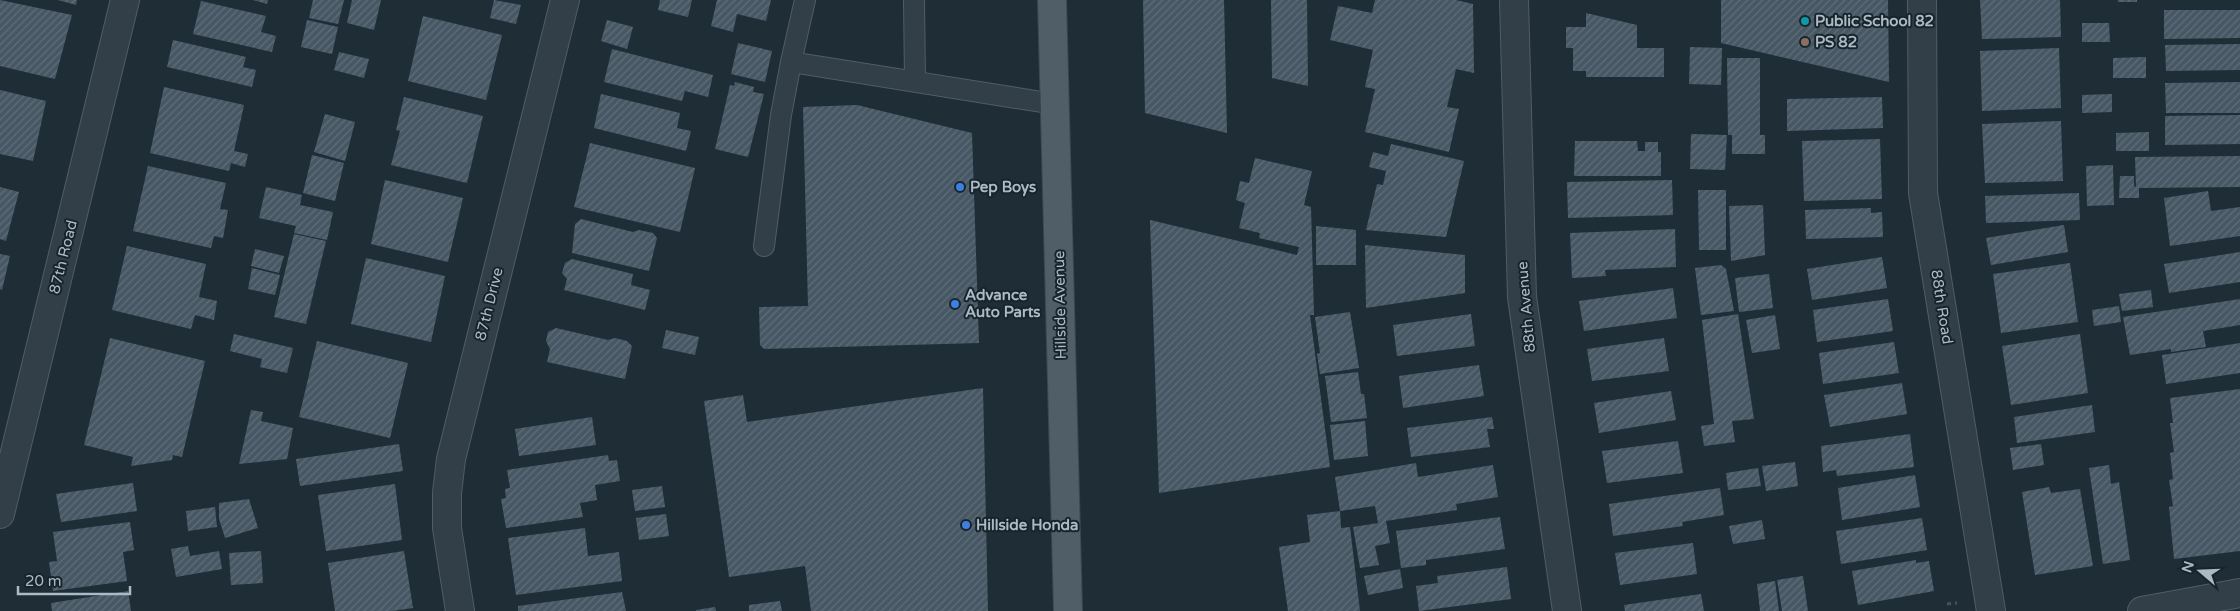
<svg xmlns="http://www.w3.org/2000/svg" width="2240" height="611" font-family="'Varela Round',sans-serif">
  <defs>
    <pattern id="building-hatch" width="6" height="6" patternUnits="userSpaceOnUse" patternTransform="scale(1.25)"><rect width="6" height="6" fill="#475864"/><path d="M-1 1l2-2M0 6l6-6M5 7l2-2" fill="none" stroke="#5f6e79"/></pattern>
  </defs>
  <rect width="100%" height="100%" fill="#1f2d37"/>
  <!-- building -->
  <path fill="url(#building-hatch)" d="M0,0L72,15L55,79L0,66Z
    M58,0H77L76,5Z
    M253,0H268L267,4Z
    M313,0H344L338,24L309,18Z
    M352,0H381L374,30L347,23Z
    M494,0L521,5L516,24L490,18Z
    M660,0H692L688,17L658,10Z
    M717,0H771L766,21L737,14L733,32L711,26Z
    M1143,0H1224L1227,133L1145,113Z
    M1271,0H1307L1308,86L1272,78Z
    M1375,0H1456L1473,4L1474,73L1456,69L1447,107L1459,109L1449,152L1365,132L1375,89L1365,87L1373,50L1330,40L1338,6L1372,13Z
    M1721,0H1888L1889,82L1721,43Z
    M1980,0H2060L2061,37L1982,39Z
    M2118,0H2137V2H2118Z
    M201,1L266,16L261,32L276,36L272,52L193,34Z
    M2164,10H2240V38L2164,39Z
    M1586,13L1637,25V48H1664V77H1586V71H1573V48H1566V27H1586Z
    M423,16L502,35L486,100L408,81Z
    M307,20L338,27L332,54L301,47Z
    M607,20L633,27L627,49L601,41Z
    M2082,23H2109L2110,42H2082Z
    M173,40L246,57L243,67L256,70L252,87L167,67Z
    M738,43L772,51L765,82L731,74Z
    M2240,44V70L2166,71L2165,45Z
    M1690,47L1722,48L1721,85L1689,84Z
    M2059,48L2061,108L1982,111L1980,51Z
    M612,49L713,75L708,97L685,91L682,101L604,82Z
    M339,52L369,59L364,78L334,70Z
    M2146,57V78H2113V58Z
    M1727,58H1760V135H1765V154H1732V135H1728Z
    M735,82L754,87L753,92L764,94L748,157L715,149L730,85L734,86Z
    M2240,82V113H2166L2165,83Z
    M164,87L244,105L234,151L248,154L245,167L231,163L229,171L150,153Z
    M0,90L46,101L33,161L0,154Z
    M601,94L680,113L677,128L691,131L686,151L594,128Z
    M2112,94V112L2082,113V95Z
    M404,97L483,116L467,183L391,165L400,131L396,130Z
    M1882,97L1883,128L1787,131V99Z
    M857,105L972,133L979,343L764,349L760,345L759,307L808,306L803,107Z
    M325,114L355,122L345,161L314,152Z
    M2240,115V144L2165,145V116Z
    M2061,121L2063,181L1985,183L1982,124Z
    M2149,132V151H2116V133Z
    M1691,134L1727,135L1725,170L1690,169Z
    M1880,139L1882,199L1804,201L1802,141Z
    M1575,141H1637L1638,151H1645V142H1658V152H1661V176H1574Z
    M590,143L695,168L680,232L574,207Z
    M1391,144L1464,161L1446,237L1366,230L1377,184L1383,185L1386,171L1369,167L1373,152L1388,156Z
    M312,155L344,163L335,201L303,193Z
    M2240,156V187L2139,188V198H2119L2120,176H2134V186L2136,187L2135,157Z
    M1255,158L1312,171L1304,205L1311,207L1314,315H1310L1330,467L1159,493L1150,220L1297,255L1299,247L1259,238L1260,233L1239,228L1245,203L1236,200L1240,181L1249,183Z
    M2113,165L2114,205L2087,206L2086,166Z
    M148,166L226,183L220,209L228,210L223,238L214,236L211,248L133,231Z
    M385,180L463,198L448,262L371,244Z
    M1672,180L1673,215L1568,218L1567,182Z
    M0,187L19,192L6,241L0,239Z
    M266,187L302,195L300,205L333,212L327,240L294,233L296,226L259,218Z
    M1698,190H1726V250H1699Z
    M2208,191L2211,211L2240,207V236L2170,246L2164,198Z
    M2079,193L2080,220L1986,223L1985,196Z
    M1763,205L1765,255L1731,261L1729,206Z
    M1871,208V213L1882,212L1883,237L1806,239L1805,210Z
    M581,219L633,232L639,230L653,233L657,238L649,271L572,253L575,224Z
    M2064,225L2068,252L1991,265L1986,238Z
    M1316,226L1356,230V265H1316Z
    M1675,229L1676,267L1605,270L1606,276L1572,278L1570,233Z
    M294,234L326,241L306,324L274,317Z
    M1365,245L1465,255V293L1366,308Z
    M127,246L206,264L199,297L217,301L214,320L195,315L191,329L112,310Z
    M255,249L284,256L279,273L251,266Z
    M2240,252V282L2169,293L2164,264Z
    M0,254L10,256L2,290L0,289Z
    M1882,257L1887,288L1812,300L1807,269Z
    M366,258L445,276L431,342L351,324Z
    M572,259L633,274L631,285L650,290L645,310L564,290L567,279L562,273L565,263Z
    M2070,263L2078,322L2001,333L1993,274Z
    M1721,265L1726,269L1734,311L1701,315L1695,268Z
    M252,268L280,275L275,295L248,289Z
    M1769,274L1773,308L1739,312L1735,278Z
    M1673,288L1677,318L1584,331L1579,301Z
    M2151,290L2153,307L2122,311L2119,294Z
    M1888,299L1893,331L1817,342L1813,310Z
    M2240,299V325L2203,331L2206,347L2171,352V349L2130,355L2123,317Z
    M2119,306L2121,322L2094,326L2092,310Z
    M1350,312L1359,368L1320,374L1317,354L1320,353L1315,317Z
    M1471,314L1475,346L1397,356L1393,325Z
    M1738,314L1754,419L1732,421L1735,442L1704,446L1701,426L1714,424L1702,320Z
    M1775,315L1780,349L1752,353L1746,320Z
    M556,328L608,340L615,338L627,341L632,346L625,379L547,362L550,349L546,341L548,332Z
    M666,330L699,337L695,355L662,348Z
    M234,334L293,348L287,373L260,367L262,359L230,351Z
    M2080,334L2088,393L2011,405L2002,346Z
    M110,338L205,361L182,457L173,455L172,460L131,466L133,457L84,445Z
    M1664,338L1669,371L1592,381L1587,349Z
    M317,341L408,363L390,438L299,417Z
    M1894,342L1899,373L1823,384L1819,353Z
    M2240,343V373L2166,384L2162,355Z
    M1479,365L1484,396L1403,408L1399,376Z
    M1358,372L1361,394H1364L1367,418L1331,422L1325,376Z
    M1902,383L1907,414L1830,427L1824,395Z
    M983,388L988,611H811L805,566L729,577L704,401L743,395L747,422Z
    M2240,389V551L2174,559L2169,507L2173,506L2169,480L2173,479L2170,453L2174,452L2170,423H2173L2170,398Z
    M1671,391L1676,420L1599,433L1594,403Z
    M2092,405L2095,432L2017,443L2014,417Z
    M251,410L263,412L261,421L293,428L287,459L239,464Z
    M592,417L596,445L519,456L515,429Z
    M1492,417L1494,429H1487L1490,447L1411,457L1407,428Z
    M1365,421L1368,456L1334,460L1330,425Z
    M1910,434L1914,467L1837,476L1836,470L1823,472L1821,446Z
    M1678,441L1683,473L1607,483L1602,451Z
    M399,444L403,471L300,486L296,459Z
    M2041,444L2044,465L2013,470L2010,448Z
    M608,455L609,461L617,460L620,481L595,485L597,500L580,503L583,517L506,528L501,499L506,498L505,489L510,488L507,470Z
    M1795,462L1798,486L1766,491L1762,466Z
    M1416,463L1418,477L1493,465L1498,497L1456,504L1457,510L1386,521L1390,543L1375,546L1379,565L1360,568L1353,527L1378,523L1375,506L1340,511L1335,477Z
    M2109,465L2111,484L2119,482L2130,560L2103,564L2089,468Z
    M1758,468L1761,486L1728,490L1726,473Z
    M1915,475L1920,507L1842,520L1838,488Z
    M133,483L137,511L61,522L56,494Z
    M395,484L402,540L326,551L318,495Z
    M662,486L665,507L635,511L632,490Z
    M2049,487L2051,493L2080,489L2093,566L2035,575L2022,492Z
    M1720,488L1724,515L1682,522L1683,526L1613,536L1609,504Z
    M249,499L258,528L225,538L219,519V503Z
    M215,507L217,527L188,531L186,511Z
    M1340,511L1341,528L1350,527L1360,611H1288L1279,547L1310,542L1307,515Z
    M666,514L669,536L639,540L636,518Z
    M1500,517L1505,549L1426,560V565L1401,568L1396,531Z
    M1922,518L1927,550L1841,564L1836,531Z
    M1762,520L1765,539L1733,544L1729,526Z
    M130,522L134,550L123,552L127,581L53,591L49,562L57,561L53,532Z
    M585,528L588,556L619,552L622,581L516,595L508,538Z
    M1693,543L1697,574L1620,585L1615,553Z
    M188,546L190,556L219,551L222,569L176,577L171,549Z
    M261,551L263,583L231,585L229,553Z
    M404,551L413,608L392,611H335L328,563Z
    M1916,560V563L1929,561L1934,591L1858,605L1852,571Z
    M1507,567L1511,599L1419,611L1416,586L1438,583L1437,576Z
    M1400,569L1403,588L1368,595L1364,576Z
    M1803,576L1808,611H1782L1777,580Z
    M1775,581L1779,611H1760L1757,584Z
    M128,591L131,611H52L51,603Z
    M622,592L626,611H518V606Z
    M1701,594L1704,611H1625L1624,605Z
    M780,601L782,611H749V605Z
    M715,607L716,611H696V610Z"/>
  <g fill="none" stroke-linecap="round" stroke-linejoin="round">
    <!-- lane casing -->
    <g stroke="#505d66" stroke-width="22">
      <path id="lane" d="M914,0L915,81
        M791,62L805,0
        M764,246L781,115L791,62L1054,104"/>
    </g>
    <!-- street casing -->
    <g stroke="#505d66" stroke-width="30">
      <path id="street" d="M1514,0L1522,297L1567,611
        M1922,0L1923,193L1991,611
        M0,514L125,0
        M460,611L447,528V493L451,459L565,0
        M2142,611L2240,593"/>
    </g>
    <!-- primary casing -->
    <g stroke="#3c4851" stroke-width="30">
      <path id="primary" d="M1052,0L1068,611"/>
    </g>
    <!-- path -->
    <path stroke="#405756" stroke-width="3" stroke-dasharray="4 4" stroke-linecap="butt" d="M1947,604L1957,603"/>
    <!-- lane -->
    <use href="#lane" stroke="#323f48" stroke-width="20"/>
    <!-- street -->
    <use href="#street" stroke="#323f48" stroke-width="28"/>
    <!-- primary -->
    <use href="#primary" stroke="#505e68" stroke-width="28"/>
  </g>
  <!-- markers -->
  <circle fill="#0f9aa8" stroke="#18242c" stroke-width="2" cx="1805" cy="21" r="5"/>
  <circle fill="#8d6e63" stroke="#18242c" stroke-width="2" cx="1805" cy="42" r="5"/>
  <g fill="#3f7fe0" stroke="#18242c" stroke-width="2">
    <circle cx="960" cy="187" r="5"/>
    <circle cx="955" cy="304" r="5"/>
    <circle cx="966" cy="525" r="5"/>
  </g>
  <g text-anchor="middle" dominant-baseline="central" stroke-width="4" stroke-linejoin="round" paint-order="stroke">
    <!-- poi labels -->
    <g font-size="15" font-weight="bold" fill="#acbac5" stroke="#18242c" text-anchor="start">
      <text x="1815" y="21">Public School 82</text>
      <text x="1815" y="42">PS 82</text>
      <text x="970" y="187">Pep Boys</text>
      <text x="965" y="295">Advance<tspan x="965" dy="17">Auto Parts</tspan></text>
      <text x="976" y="525">Hillside Honda</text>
    </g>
    <!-- street labels -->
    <g font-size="15" fill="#acbac5" stroke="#18242c">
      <text transform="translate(63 257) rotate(-76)">87th Road</text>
      <text transform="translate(489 304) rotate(-76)">87th Drive</text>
      <text transform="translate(1060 305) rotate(-91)">Hillside Avenue</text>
      <text transform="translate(1526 307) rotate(-95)">88th Avenue</text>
      <text transform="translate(1942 307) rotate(81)">88th Road</text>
    </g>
  </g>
  <!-- north arrow -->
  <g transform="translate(2200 571) rotate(289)" stroke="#18242c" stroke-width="4" paint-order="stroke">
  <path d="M0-4L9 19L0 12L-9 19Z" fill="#acbac5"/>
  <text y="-8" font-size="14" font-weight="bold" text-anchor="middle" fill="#acbac5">N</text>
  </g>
  <!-- scale -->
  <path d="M18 586v8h112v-8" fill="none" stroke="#acbac5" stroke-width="2.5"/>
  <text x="25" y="586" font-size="15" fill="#acbac5" stroke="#18242c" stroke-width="4" paint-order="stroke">20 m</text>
</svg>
